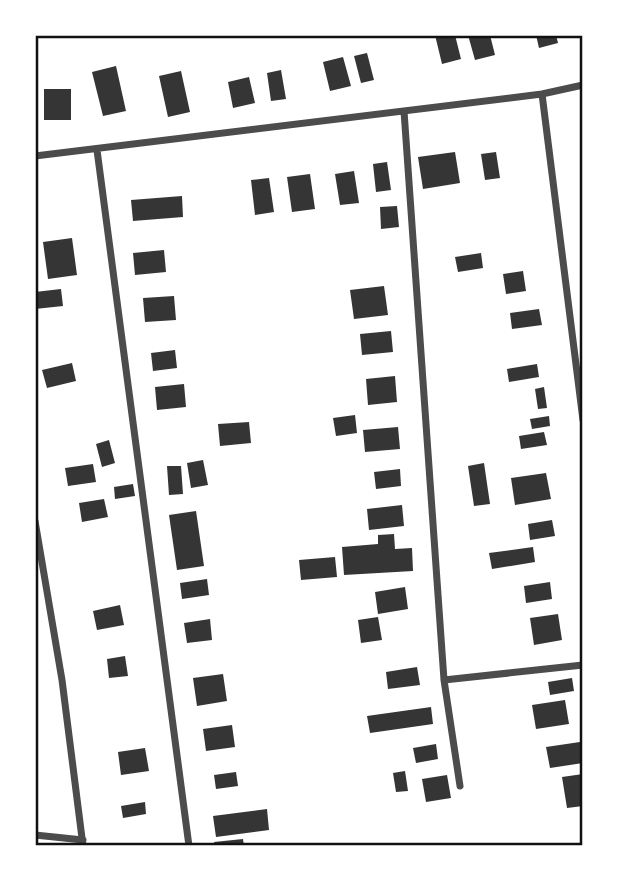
<svg xmlns="http://www.w3.org/2000/svg" width="618" height="881" font-family="'DM Sans',sans-serif">
  <rect width="100%" height="100%" fill="#fff"/>
  <!-- building -->
  <path fill="#353535" d="M435,35H455L461,59L442,64Z
    M468,35H490L495,55L475,60Z
    M536,35H556L558,43L539,48Z
    M367,53L374,80L361,83L354,56Z
    M343,57L351,86L330,91L323,62Z
    M116,66L126,111L103,116L92,72Z
    M281,70L286,99L271,101L267,73Z
    M181,71L190,112L168,117L159,76Z
    M249,77L255,103L233,108L228,82Z
    M44,89H71V120H44Z
    M455,152L460,183L423,189L418,157Z
    M496,152L500,178L485,180L481,154Z
    M387,162L391,190L376,192L373,164Z
    M354,171L359,203L340,205L335,174Z
    M310,174L315,209L292,212L287,177Z
    M269,178L274,212L255,215L251,180Z
    M182,196L183,217L133,221L131,200Z
    M397,206L399,227L381,229L380,207Z
    M72,238L77,275L48,279L43,242Z
    M164,250L166,272L135,275L133,253Z
    M481,253L483,268L458,272L455,257Z
    M523,271L526,291L506,294L503,274Z
    M384,286L388,315L354,319L350,290Z
    M61,289L63,306L35,309V292Z
    M174,296L176,320L145,322L143,298Z
    M539,309L542,325L512,329L510,313Z
    M391,331L393,352L362,355L360,334Z
    M175,350L177,368L153,371L151,353Z
    M72,363L76,381L47,388L42,370Z
    M537,364L539,377L509,382L507,369Z
    M395,376L397,402L368,405L366,379Z
    M184,384L186,407L157,410L155,387Z
    M544,387L547,408L538,409L535,389Z
    M355,415L357,433L336,436L333,418Z
    M549,416L550,426L532,429L530,419Z
    M249,422L251,443L220,446L218,424Z
    M398,427L400,449L365,452L363,430Z
    M544,432L547,445L521,449L519,436Z
    M109,440L115,463L102,467L96,444Z
    M203,460L208,485L191,488L187,463Z
    M484,463L490,504L474,506L468,466Z
    M93,464L96,482L68,486L65,468Z
    M167,466H181L183,494L169,495Z
    M400,469L401,486L376,489L374,472Z
    M546,473L551,499L515,505L511,478Z
    M133,484L135,496L115,499L114,487Z
    M104,499L108,517L82,522L79,503Z
    M402,505L404,526L369,530L367,509Z
    M196,511L204,566L177,570L169,515Z
    M552,520L555,536L530,540L528,524Z
    M394,534L395,549L412,548L413,571L344,575L342,547L378,544V535Z
    M533,547L535,562L492,569L489,553Z
    M335,557L337,577L301,580L299,560Z
    M207,579L209,595L182,599L180,583Z
    M550,582L552,599L526,603L524,586Z
    M405,587L408,609L378,614L375,592Z
    M120,605L124,625L97,630L93,611Z
    M558,614L562,640L534,645L530,618Z
    M378,617L382,640L361,643L358,620Z
    M210,619L212,640L187,643L184,623Z
    M125,656L128,676L109,678L107,659Z
    M417,667L420,685L388,689L386,672Z
    M223,674L227,701L197,706L193,678Z
    M572,678L574,691L550,695L548,682Z
    M565,700L569,724L536,729L532,705Z
    M431,707L433,724L370,733L367,716Z
    M232,725L235,747L206,751L203,729Z
    M580,742L583,763L550,768L546,747Z
    M436,744L438,759L416,763L413,748Z
    M145,748L149,771L121,775L118,752Z
    M405,771L408,791L396,792L393,773Z
    M236,772L238,786L216,789L214,775Z
    M583,774V806L567,808L562,777Z
    M447,775L451,798L426,802L422,779Z
    M145,802L146,814L123,818L121,806Z
    M267,809L269,830L216,837L213,816Z
    M243,839L244,846H215L214,842Z"/>
  <g fill="none" stroke-linecap="round" stroke-linejoin="round">
    <!-- minor -->
    <path stroke="#4c4c4c" stroke-width="7" d="M542,94L583,420
      M404,111L444,680L460,786
      M97,150L189,846
      M35,156L542,94L583,85
      M35,521L62,680L83,846
      M444,680L583,665
      M35,835L83,840"/>
  </g>
  <!-- border -->
  <rect width="618" height="881" fill="none" stroke="#ffffff" stroke-width="74"/>
  <rect x="37" y="37" width="544" height="807" fill="none" stroke="#111" stroke-width="2.5"/>
</svg>
